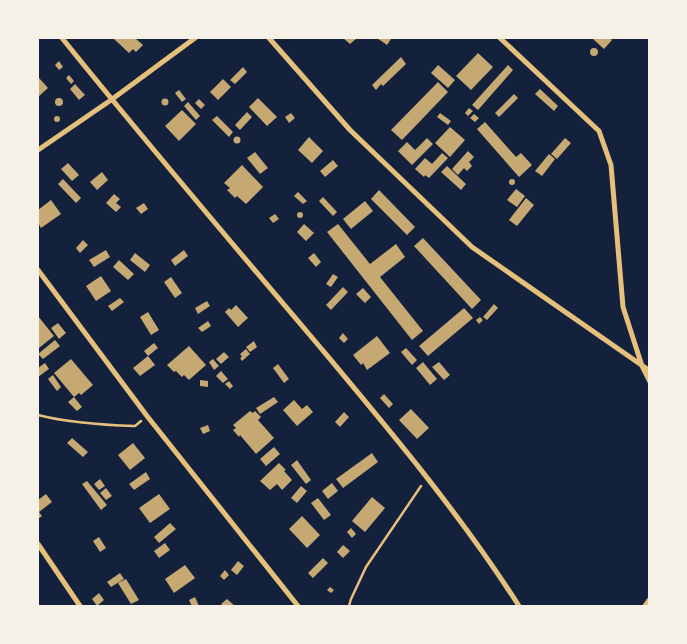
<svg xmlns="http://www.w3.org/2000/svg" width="687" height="644" font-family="'Sofia Sans Condensed',sans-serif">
  <rect width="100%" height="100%" fill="#14213d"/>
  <!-- building -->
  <path fill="#c6a872" d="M115,38H135L143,45L136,52L133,49L129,53L114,39Z
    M343,38H357L350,44Z
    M377,38H389L391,39L387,45Z
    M592,38H609L612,40L604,49Z
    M590 52a4 4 0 1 1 8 0a4 4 0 1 1-8 0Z
    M478,53L493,67L471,90L456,76Z
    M401,57L406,64L383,86L381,84L376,90L372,85Z
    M59,61L63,67L59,70L55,65Z
    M438,65L455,80L448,88L431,73Z
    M508,65L513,70L478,110L472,105Z
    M243,67L247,72L235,84L230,80Z
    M69,75L74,81L71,84L66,78Z
    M39,78L48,88L38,97V79Z
    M223,79L231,87L218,100L210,92Z
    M438,82L448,92L402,140L391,130Z
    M75,84L85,95L79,100L70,89Z
    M540,89L558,106L554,111L535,94Z
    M179,90L186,99L182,102L175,93Z
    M514,94L518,98L499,117L495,113Z
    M258,98L277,117L267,126L249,107Z
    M55 102a4 4 0 1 1 8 0a4 4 0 1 1-8 0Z
    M161.5 102a3.5 3.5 0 1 1 7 0a3.5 3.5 0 1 1-7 0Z
    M199,99L205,105L201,109L195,103Z
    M188,102L200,116L196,120L184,106Z
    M469,108L473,111L468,116L465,113Z
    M182,110L196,124L179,141L165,126Z
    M247,112L252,117L240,130L235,125Z
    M291,113L295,118L289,123L285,117Z
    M440,113L451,121L448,125L437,117Z
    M474,114L479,118L475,122L470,118Z
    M54 119a3 3 0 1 1 6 0a3 3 0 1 1-6 0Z
    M217,116L233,132L229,137L212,120Z
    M485,122L516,157L521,153L532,165L519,177L477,129Z
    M450,127L465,140L450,157L435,143Z
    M233.5 140a3.5 3.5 0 1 1 7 0a3.5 3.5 0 1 1-7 0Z
    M309,137L323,151L312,163L298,150Z
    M427,138L433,144L412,165L398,151L407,142L415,150Z
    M565,138L571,143L557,159L551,154Z
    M468,151L474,157L469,162L472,166L467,171L464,168L458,175L452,169Z
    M255,152L268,168L260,174L247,158Z
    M442,153L448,158L429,178L425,175L424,177L415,169L425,158L432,164Z
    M549,154L555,159L542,176L535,171Z
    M333,160L338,166L325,177L320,171Z
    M68,163L79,175L72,181L61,169Z
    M242,165L263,187L246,204L237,196L235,198L227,190L230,188L224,183Z
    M447,166L466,184L461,190L441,172Z
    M102,172L108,180L97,190L90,182Z
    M63,179L81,198L76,203L58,184Z
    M509 182a3 3 0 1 1 6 0a3 3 0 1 1-6 0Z
    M516,189L525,196L517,207L507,200Z
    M379,190L415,227L407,235L371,199Z
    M298,192L307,201L303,204L294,196Z
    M114,194L120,199L116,203L121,207L116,212L106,203Z
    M323,197L337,212L333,216L319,201Z
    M526,198L534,205L517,226L509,220Z
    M51,200L61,214L41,228L38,223V210Z
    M365,201L373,211L351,229L343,219Z
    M144,203L148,209L141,214L136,208Z
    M297 215a3 3 0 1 1 6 0a3 3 0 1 1-6 0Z
    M275,214L279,219L273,223L269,218Z
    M304,224L314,233L306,241L297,232Z
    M338,224L370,264L396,244L405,257L380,277L423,331L412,340L327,232Z
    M423,238L481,300L472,309L414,246Z
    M83,240L88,245L80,253L76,248Z
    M106,250L110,257L94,267L89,260Z
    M184,250L188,256L175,266L171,260Z
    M135,253L150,265L145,272L130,260Z
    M314,253L321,262L316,267L308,258Z
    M119,260L134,274L128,280L113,267Z
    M333,274L338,277L331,287L326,284Z
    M101,276L111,291L96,301L86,286Z
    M171,277L182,293L175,298L164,282Z
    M343,287L348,292L331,310L326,305Z
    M363,288L371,297L365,303L356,294Z
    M120,298L124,302L112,311L108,306Z
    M207,301L210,306L198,314L195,308Z
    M494,304L498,308L487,320L483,317Z
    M236,305L248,318L238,327L225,312L229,308L231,310Z
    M464,308L473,318L428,356L419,346Z
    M148,312L159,330L151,335L140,317Z
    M38,316L54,336L39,348L38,346Z
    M480,317L483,320L479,324L476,320Z
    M208,321L211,326L202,332L198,328Z
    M58,323L66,333L59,339L51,328Z
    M343,333L348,339L344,343L339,338Z
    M377,336L390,353L367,370L363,363L361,365L353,355Z
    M55,340L60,346L43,359L38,354Z
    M254,341L257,347L250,352L246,347Z
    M154,343L158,348L148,356L144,351Z
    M189,346L206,365L189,380L184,375L182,377L176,371L174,372L167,365Z
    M406,348L417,360L412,365L401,352Z
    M246,349L250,354L242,361L240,358L242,357L240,354Z
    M224,352L229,357L221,364L216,359Z
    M148,356L155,365L140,376L133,368Z
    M71,359L93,385L81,395L79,393L74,397L54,373Z
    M213,359L219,366L214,370L209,362Z
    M423,362L437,379L430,385L416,368Z
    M439,362L450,375L444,380L432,367Z
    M45,363L49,369L38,377V368Z
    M278,364L289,379L284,383L273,368Z
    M221,371L228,379L223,383L216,376Z
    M53,375L61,387L57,391L48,379Z
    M200,380L208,381V387L200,386Z
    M229,381L233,386L230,389L225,384Z
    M384,394L393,404L389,408L380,398Z
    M74,397L82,407L77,411L68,402Z
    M274,397L278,402L260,414L256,408Z
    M294,400L302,409L307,405L313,412L297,426L283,410Z
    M411,409L429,428L417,439L399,420Z
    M250,411L253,413L255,411L261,417L258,420L274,438L256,454L240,435L239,437L233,430L236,428L233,425Z
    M344,412L349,417L340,427L335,422Z
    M208,425L210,431L203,434L200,428Z
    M72,438L88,452L83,457L67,443Z
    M133,443L145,458L130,470L118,455Z
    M274,447L280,454L266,466L260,459Z
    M372,453L378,462L343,488L336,479Z
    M297,460L311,480L306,484L291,465Z
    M279,463L286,470L284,471L292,480L282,490L277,484L270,490L260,481Z
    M146,472L150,479L134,490L129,484Z
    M100,479L105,486L99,490L94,484Z
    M87,481L107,505L101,510L82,484Z
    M332,483L338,491L328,499L322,491Z
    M301,486L307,491L297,503L291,498Z
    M106,488L112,496L106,500L100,493Z
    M46,494L52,502L39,512L42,516L38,519V500Z
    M159,494L170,509L150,523L139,508Z
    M372,497L385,508L365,532L352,521Z
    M318,498L331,515L324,520L311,503Z
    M302,516L320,535L307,548L289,529Z
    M170,523L176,529L159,543L154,537Z
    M351,528L356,534L352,538L347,532Z
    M99,537L106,548L100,552L93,541Z
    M165,543L170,550L159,558L154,551Z
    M343,545L350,551L343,558L337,552Z
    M323,558L328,563L313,578L308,573Z
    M238,561L244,566L237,575L231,570Z
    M185,565L195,578L174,593L165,579Z
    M225,570L229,575L224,580L220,576Z
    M120,573L124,579L111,587L107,582Z
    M126,579L139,600L131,604L118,583Z
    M330,587L334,590L331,593L327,590Z
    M99,593L104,600L97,606L92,599Z
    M195,597L199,606H192L189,600Z
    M227,599L235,606H223L221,604Z"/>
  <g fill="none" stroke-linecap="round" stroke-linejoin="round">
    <!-- path -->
    <path stroke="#e5c07b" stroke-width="2.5" d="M38,415C69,423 102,425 135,426L141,421
      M349,606L351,599L366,567L421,486"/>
    <!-- minor -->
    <path stroke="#e5c07b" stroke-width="5" d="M62,38C144,140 229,240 314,340C386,426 459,512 519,606
      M269,38L350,130L472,247L650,371
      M500,38L599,131L611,165L623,307L642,366L650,382
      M38,150L111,100L195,38
      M38,270L147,416L298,606
      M38,544L80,606
      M645,606L650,599"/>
  </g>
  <!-- border -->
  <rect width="687" height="644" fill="none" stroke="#f6f1e7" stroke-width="78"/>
</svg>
